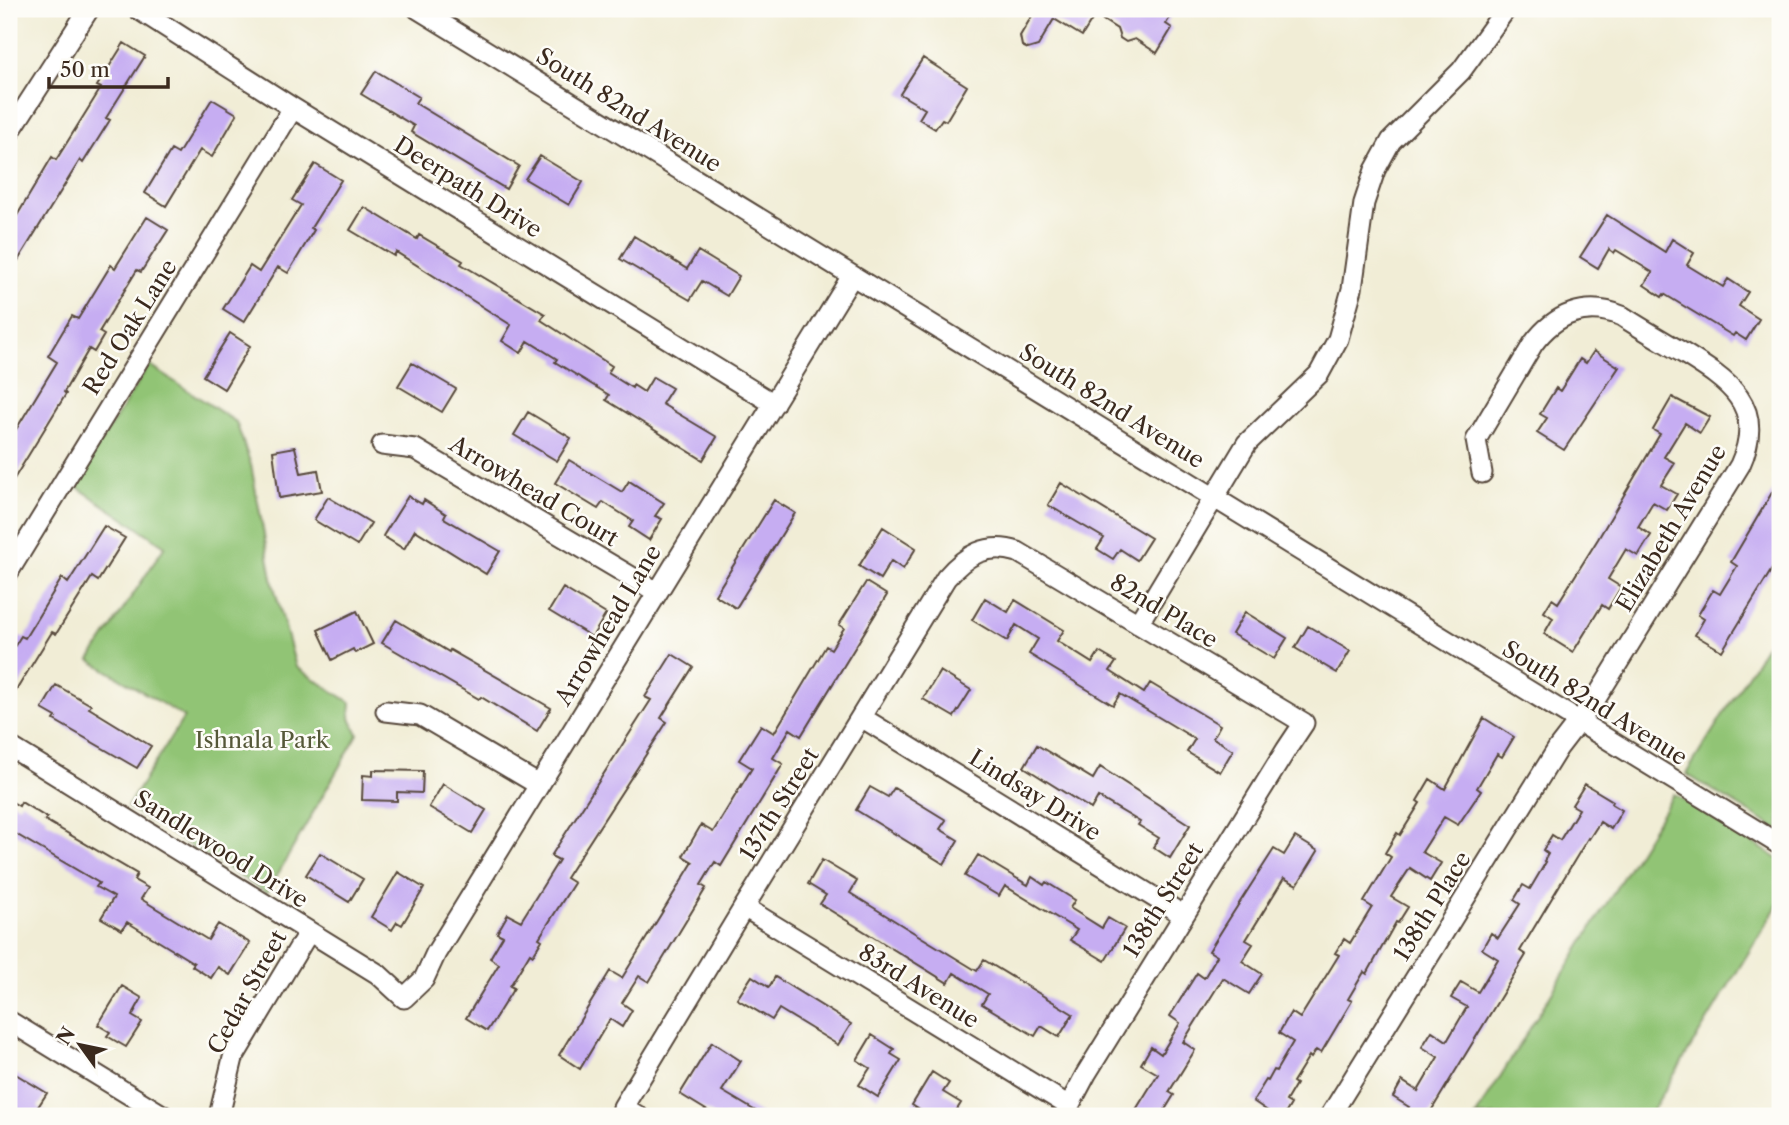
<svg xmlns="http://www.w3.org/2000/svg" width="1789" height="1125" font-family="'Libre Caslon Text',serif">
  <rect width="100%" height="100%" fill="#fdfcf7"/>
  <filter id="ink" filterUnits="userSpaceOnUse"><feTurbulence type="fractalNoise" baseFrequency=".0143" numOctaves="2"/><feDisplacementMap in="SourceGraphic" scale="14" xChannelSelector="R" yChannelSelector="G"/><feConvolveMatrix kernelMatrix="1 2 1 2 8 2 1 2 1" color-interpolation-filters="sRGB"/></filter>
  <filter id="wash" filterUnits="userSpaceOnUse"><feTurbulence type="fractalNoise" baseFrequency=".00686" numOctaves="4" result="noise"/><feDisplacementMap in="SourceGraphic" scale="28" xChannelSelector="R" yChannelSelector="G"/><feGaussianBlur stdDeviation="1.57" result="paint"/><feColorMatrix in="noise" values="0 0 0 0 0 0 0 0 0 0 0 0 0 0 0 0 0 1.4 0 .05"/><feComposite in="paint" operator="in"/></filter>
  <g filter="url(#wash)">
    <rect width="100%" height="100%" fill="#f1edd6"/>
    <!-- green -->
    <path fill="#91c474" stroke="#667749" stroke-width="2" d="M149,365L236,422L251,465L273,583L296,667L351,703L350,718L358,734L267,893L127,807L184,717L90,660L165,546L74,485Z
      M1780,623V831L1686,774Z
      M1674,794L1780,860V901L1649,1116H1476Z"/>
    <g id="blocks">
      <!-- building -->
      <path fill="#c6adf2" d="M1036,9H1175L1166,24L1172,28L1157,53L1135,39L1126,42L1120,38L1117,29L1095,15L1082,36L1054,19L1038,46L1028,49L1022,46L1020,36Z
        M124,43L145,56L106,118L110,120L83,163L80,160L9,275V229L52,157L56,160L101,88L97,86Z
        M923,58L967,86L946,121L942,119L935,129L919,119L925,109L900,94Z
        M376,71L419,97L415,103L519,166L506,189L411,132L414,126L361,94Z
        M212,99L237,114L212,157L200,150L166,206L145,193L171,150L178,154Z
        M540,156L583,182L569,205L525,179Z
        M315,164L341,180L311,228L314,230L288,273L278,267L244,322L223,309L250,266L259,272L301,205L292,200Z
        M364,207L417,239L419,235L463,261L461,264L545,314L541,320L612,366L608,373L632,388L633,385L644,392L653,377L672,388L662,404L717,437L703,460L606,400L609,395L555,362L557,359L528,341L521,353L502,341L511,325L396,252L394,256L350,230Z
        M1607,215L1665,252L1672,239L1694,253L1687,265L1723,287L1728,279L1748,292L1739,306L1759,319L1746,340L1735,333L1733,336L1664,294L1662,297L1644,285L1652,272L1616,250L1614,253L1609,249L1598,268L1580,257Z
        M147,217L168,230L141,272L137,270L99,332L104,335L94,352L89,349L64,392L66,394L9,487V441L57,362L48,356L72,316L78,319L111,265L115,268Z
        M634,236L687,269L698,251L739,276L727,296L702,281L690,300L620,259Z
        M230,333L250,346L224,389L203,376Z
        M1594,351L1619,367L1564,450L1537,433L1547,418L1540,414L1556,388L1560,391L1580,359L1586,363Z
        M412,363L456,389L442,412L398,386Z
        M1672,397L1710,417L1700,433L1685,423L1664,457L1675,463L1661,485L1677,494L1667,510L1653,502L1638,527L1651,535L1638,556L1626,549L1608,579L1621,587L1608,609L1602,605L1573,652L1544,634L1553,618L1544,612L1552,599L1558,603L1598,539L1660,434L1653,430Z
        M528,412L571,438L557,461L514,435Z
        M295,447L301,473L318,470L322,491L279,498L273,451Z
        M569,460L622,492L629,481L664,503L655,516L662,519L649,540L629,527L633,521L603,502L598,509L555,483Z
        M1780,479V556L1722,651L1695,635L1704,619L1698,615L1713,590L1720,594L1737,566L1731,562Z
        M1061,483L1151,538L1137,560L1120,549L1113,559L1097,549L1104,538L1048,505Z
        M408,496L422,504L424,500L446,514L444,518L500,551L486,574L415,530L404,549L383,536Z
        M328,497L371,523L357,546L314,520Z
        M774,500L795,513L736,608L715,595Z
        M104,526L125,538L98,581L92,577L56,634L52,632L9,702V655L21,636L25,638L62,578L68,583Z
        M883,527L916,548L903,569L891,561L880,579L859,566Z
        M866,582L887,595L801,736L790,729L773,758L783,764L721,866L715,862L701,885L706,888L649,982L639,976L622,1003L632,1010L622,1027L610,1019L580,1069L559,1055L610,971L622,978L693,862L683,856L701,825L713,832L752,768L739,760L761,725L774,733L826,646L831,649L844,628L839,625Z
        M563,588L606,614L592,637L549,611Z
        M985,598L1008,612L1015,600L1064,630L1057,641L1092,663L1099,652L1116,662L1110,671L1144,693L1150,683L1220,725L1213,738L1233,750L1220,772L1187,752L1195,739L1120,694L1113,705L1029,654L1038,639L1016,625L1007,641L972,620Z
        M357,611L373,644L355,653L353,649L332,660L318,630Z
        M1245,612L1287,638L1274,659L1232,634Z
        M396,620L449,652L450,650L551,708L537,731L481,697L479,699L382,643Z
        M1308,626L1350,651L1337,673L1295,648Z
        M672,654L693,667L661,718L667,722L566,878L574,883L539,938L542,940L533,955L530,953L510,986L514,988L487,1031L466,1018L499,964L490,958L503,936L497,933L508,914L521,921L559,860L551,856L651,700L645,697Z
        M940,671L971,690L954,717L923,699Z
        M56,685L91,705L89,708L151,746L137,768L54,720L56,717L42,709Z
        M1484,718L1514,737L1502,757L1497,754L1477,788L1481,791L1458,825L1444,817L1422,852L1441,863L1430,881L1410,868L1391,897L1408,907L1398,923L1396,922L1367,974L1364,972L1348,999L1352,1001L1321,1053L1316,1050L1311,1058L1309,1056L1293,1082L1296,1084L1286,1101L1291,1104L1284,1116H1275L1253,1101L1266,1080L1268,1081L1274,1070L1276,1071L1293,1042L1279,1033L1291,1012L1300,1018L1339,955L1335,953L1344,939L1350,943L1372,907L1364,902L1391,857L1385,853L1397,833L1400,835L1420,803L1417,801L1430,779L1445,789Z
        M1037,745L1093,779L1100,767L1190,825L1170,858L1153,847L1159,838L1138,825L1140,822L1098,797L1091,809L1024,767Z
        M373,770L423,771L422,793L397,792V801L362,800L363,775L373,776Z
        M443,784L486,810L472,833L429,807Z
        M1585,784L1613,801L1612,804L1622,810L1611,829L1600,822L1589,839L1588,838L1520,951L1526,955L1428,1116H1403L1409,1107L1393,1097L1402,1081L1418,1091L1438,1057L1422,1047L1432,1031L1447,1041L1467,1007L1451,998L1461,982L1478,992L1498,959L1482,949L1491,933L1498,938L1520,904L1514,900L1523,885L1530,889L1546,862L1544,861L1548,854L1543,850L1552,835L1560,840L1579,809L1572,805Z
        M870,787L888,797L894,788L946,820L940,829L958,840L944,864L856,810Z
        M9,800L19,806L21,802L47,818L45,820L137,874L134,880L148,888L141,899L208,940L218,924L250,943L230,975L218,967L211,978L192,966L194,963L127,922L122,930L101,918L114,897L96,887L99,883L9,830Z
        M1295,837L1318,851L1297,885L1284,878L1246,940L1253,944L1242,961L1262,974L1249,994L1223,978L1183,1042L1195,1050L1169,1092L1174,1095L1161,1116H1132L1158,1074L1141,1064L1151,1047L1161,1054L1180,1023L1170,1016L1197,973L1204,978L1217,956L1209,951L1224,927L1274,849L1284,855Z
        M320,853L363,879L349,902L306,875Z
        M978,855L1028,885L1032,877L1044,885L1046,882L1075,900L1070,908L1102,928L1108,918L1125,928L1105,961L1070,940L1077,930L1005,886L999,896L965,876Z
        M822,860L857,881L850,893L908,929L977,971L984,960L1073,1014L1059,1037L1041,1026L1035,1036L982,1004L988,994L954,973L948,983L820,904L826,895L808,884Z
        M398,872L424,888L402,925L397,922L392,930L371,917Z
        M752,976L769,987L775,977L851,1024L838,1045L779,1009L772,1020L737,999Z
        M122,986L142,998L132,1016L142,1022L126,1047L107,1036L110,1032L98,1025Z
        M872,1035L894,1049L891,1054L901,1060L878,1097L859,1085L870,1068L857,1060Z
        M712,1042L741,1061L722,1091L764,1116H716L680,1094Z
        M9,1070L47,1093L38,1107L53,1116H9Z
        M932,1072L949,1083L943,1092L961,1103L953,1116H929L912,1105Z"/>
    </g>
  </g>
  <g filter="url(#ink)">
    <use href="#blocks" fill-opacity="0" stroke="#56473a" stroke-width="2"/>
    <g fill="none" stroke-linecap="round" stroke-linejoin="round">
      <!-- minor casing -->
      <g stroke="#56473a" stroke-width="23">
        <path id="minor" d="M138,9L293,108L774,404
          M418,9L1780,845
          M9,133L89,9
          M382,445L415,449L657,592
          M9,571L293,108
          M1138,624L1247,443L1319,374L1338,339L1352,289L1364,203L1375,170L1391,141L1461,71L1506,9
          M386,711L420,715L539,785
          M861,717L1183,915
          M9,746L378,974L404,998L424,979L436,953L852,276
          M9,1021L164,1116
          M219,1116L233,1058L308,933
          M638,1116L623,1107L744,907L754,891L946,578C966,555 987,542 1018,552L1304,723L1286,750L1086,1074L1069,1106L744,907
          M1330,1116L1558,748L1595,700L1740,465C1767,405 1728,381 1683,353C1663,341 1642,329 1622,316C1586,301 1555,314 1533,344L1476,440L1482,473"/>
      </g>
      <!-- minor -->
      <use href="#minor" stroke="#fff" stroke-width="19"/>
    </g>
  </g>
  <g text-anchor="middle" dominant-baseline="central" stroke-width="5" stroke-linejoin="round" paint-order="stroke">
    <!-- street labels -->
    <g font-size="23" fill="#3b2a1e" stroke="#fdfcf7">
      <text transform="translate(629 110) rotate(32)">South 82nd Avenue</text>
      <text transform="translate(468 187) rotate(32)">Deerpath Drive</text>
      <text transform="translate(130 327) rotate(-58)">Red Oak Lane</text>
      <text transform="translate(1112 406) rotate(32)">South 82nd Avenue</text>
      <text transform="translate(534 491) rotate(31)">Arrowhead Court</text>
      <text transform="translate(1671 528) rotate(-59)">Elizabeth Avenue</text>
      <text transform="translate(1164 611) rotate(31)">82nd Place</text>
      <text transform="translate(608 625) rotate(-59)">Arrowhead Lane</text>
      <text transform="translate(1595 703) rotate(32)">South 82nd Avenue</text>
      <text transform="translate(1035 795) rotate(32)">Lindsay Drive</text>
      <text transform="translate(779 804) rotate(-58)">137th Street</text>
      <text transform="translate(221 849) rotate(32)">Sandlewood Drive</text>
      <text transform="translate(1163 900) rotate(-58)">138th Street</text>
      <text transform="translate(1432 906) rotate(-58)">138th Place</text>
      <text transform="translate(919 986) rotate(32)">83rd Avenue</text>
      <text transform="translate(247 992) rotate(-61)">Cedar Street</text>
    </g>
    <!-- park labels -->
    <g font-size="23" fill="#555838" stroke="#fdfcf7">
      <text x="262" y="740">Ishnala Park</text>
    </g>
  </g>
  <!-- margin -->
  <rect width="1789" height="1125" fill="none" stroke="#fdfcf7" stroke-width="35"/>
  <!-- north arrow -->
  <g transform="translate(80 1045) rotate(303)" stroke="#fdfcf7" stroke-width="5" paint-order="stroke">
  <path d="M0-5L12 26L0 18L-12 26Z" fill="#3b2a1e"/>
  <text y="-10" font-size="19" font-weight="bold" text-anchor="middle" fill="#3b2a1e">N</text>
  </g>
  <!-- scale -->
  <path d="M49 77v10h119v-10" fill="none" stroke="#3b2a1e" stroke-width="3.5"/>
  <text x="60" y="77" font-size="21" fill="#3b2a1e" stroke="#fdfcf7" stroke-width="5" paint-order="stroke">50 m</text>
</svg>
